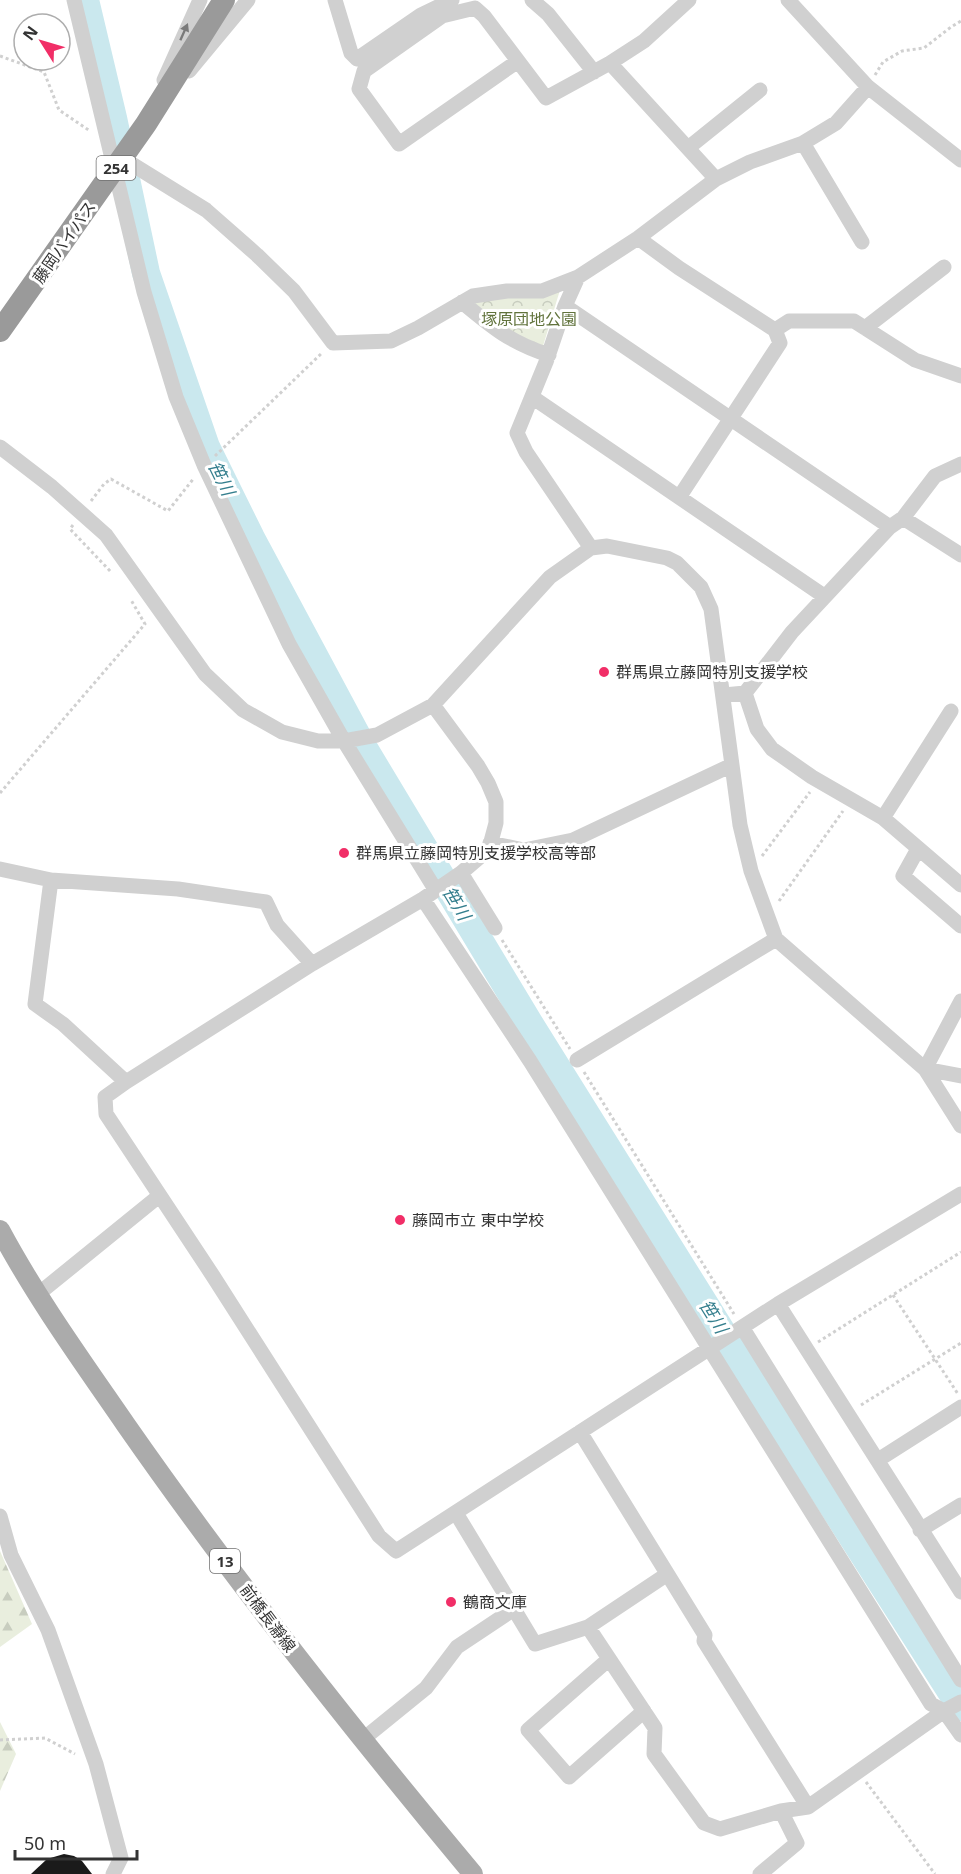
<svg xmlns="http://www.w3.org/2000/svg" width="961" height="1874" font-family="'Noto Sans','Noto Sans JP',sans-serif">
  <defs>
    <pattern id="forest-firs" width="22" height="20" patternUnits="userSpaceOnUse" patternTransform="scale(1.5)"><rect width="22" height="20" fill="#e9eede"/><path d="M5 1l3.5 6h-7zM16 11l3.5 6h-7z" fill="#c8cdbf"/></pattern>
    <pattern id="park-crowns" width="20" height="18" patternUnits="userSpaceOnUse" patternTransform="scale(1.5)"><rect width="20" height="18" fill="#e9eede"/><path d="M2 6a3 3 0 1 1 6 0M12 15a3 3 0 1 1 6 0" fill="none" stroke="#c8cdbf"/></pattern>
  </defs>
  <rect width="100%" height="100%" fill="#fff"/>
  <!-- forest -->
  <path fill="url(#forest-firs)" d="M0,1551L32,1624L0,1647Z
    M0,1722L16,1754L0,1791Z"/>
  <!-- park -->
  <path fill="url(#park-crowns)" d="M560,290L543,346L507,330L473,302C482,300 493,297 502,297C527,295 534,302 560,290Z"/>
  <g fill="none" stroke-linecap="round" stroke-linejoin="round">
    <!-- river -->
    <path stroke="#cae8ee" stroke-width="28" d="M85,0L113,118L146,273L206,447L251,538L363,747L529,1023L740,1361L961,1707"/>
  </g>
  <!-- building -->
  <path fill="#1a1a1a" d="M64,1854L74,1856L82,1861L92,1874H31L47,1859Z"/>
  <g fill="none" stroke-linecap="round" stroke-linejoin="round">
    <!-- path -->
    <path stroke="#d0d0d0" stroke-width="3" stroke-dasharray="3 3" stroke-linecap="butt" d="M0,56L44,72L59,110L90,131
      M875,75L883,62L902,51L924,48L951,27L961,21
      M215,456L323,352
      M91,501L104,484L111,479L168,511L194,478
      M73,525L70,529L112,573
      M0,793L145,624L131,600
      M762,856L810,792
      M779,901L843,811
      M502,940L570,1049
      M584,1072L734,1314
      M893,1295L958,1394
      M818,1342L961,1252
      M861,1405L961,1343
      M0,1740L45,1738L75,1754
      M866,1782L935,1874"/>
    <!-- minor -->
    <path stroke="#d0d0d0" stroke-width="15" d="M74,0L144,292L176,397L204,465L289,644L344,741L435,889
      M335,0L351,53L357,59L421,15L452,0
      M532,0L548,14L594,72
      M788,0L868,87L961,160
      M518,61L399,144L359,89L364,71L442,16L475,8L484,16L546,98L610,63L644,41L689,0
      M610,63L716,179
      M189,71L248,0
      M164,80L200,0
      M803,143L862,242
      M688,148L760,90
      M122,158L206,210L257,255L294,291L333,343L391,341L418,328L473,296L507,291H542L578,277L638,238L716,179L750,162L803,143L836,123L868,87
      M638,238L679,268L775,330L789,321H854L915,360L961,376
      M578,277L565,306L546,362L517,433L526,452L591,548L550,577L433,705L478,766L488,783L496,802V823L489,849L461,873L423,899L312,964L126,1082L105,1097L106,1114L213,1276L379,1536L396,1551L778,1304L961,1194
      M462,302C492,327 511,343 549,355
      M565,306L890,527
      M865,328L944,267
      M532,397L824,596
      M0,447L52,487L106,535L205,674L243,710L282,732L318,741H344L377,735L433,705
      M680,496L780,343L775,330
      M903,518L961,555
      M745,693L757,729L772,749L812,777L883,818L961,885
      M724,695L745,693L792,632L890,527L903,518L935,476L961,464
      M732,765L740,825L751,871L776,939L925,1069L961,1076
      M883,818L951,711
      M490,843L524,850L573,840L732,765L711,609L701,587L677,563L667,558L607,546L591,548
      M918,849L903,876L961,926
      M0,869L51,880L178,889L266,902L277,925L312,964
      M461,873L495,928
      M51,880L35,1004L63,1024L126,1082
      M423,899L530,1061L931,1704L944,1711L961,1735
      M961,1001L925,1069L961,1126
      M577,1060L776,939
      M37,1295L159,1196
      M778,1304L961,1592
      M742,1327L961,1680
      M580,1432L705,1635L704,1641L808,1807
      M878,1460L961,1407
      M456,1513L535,1644L588,1627L655,1728L654,1754L704,1823L720,1829L781,1811L808,1807L944,1711L961,1702
      M0,1516L11,1555L48,1630L96,1764L121,1858L113,1874
      M920,1530L961,1505
      M588,1627L666,1575
      M609,1659L528,1730L569,1777L644,1711
      M362,1740L426,1688L457,1647L514,1609
      M760,1874L797,1843L781,1811"/>
    <!-- major -->
    <path stroke="#ababab" stroke-width="20" d="M0,1230C37,1299 82,1361 126,1425C234,1580 352,1729 473,1874"/>
    <!-- highway -->
    <path stroke="#9a9a9a" stroke-width="22" d="M0,331L146,124L224,0"/>
  </g>
  <!-- one-way arrows -->
  <defs><path id="oneway-solid" d="M-6-.8H1V-3.2L6.5 0L1 3.2V.8H-6Z" transform="scale(1.5)"/></defs>
  <use fill="#7a7a7a" href="#oneway-solid" transform="translate(184 32) rotate(-66)"/>
  <!-- markers -->
  <g fill="#f12e67" stroke="#fff" stroke-width="2">
    <circle cx="604" cy="672" r="6"/>
    <circle cx="344" cy="853" r="6"/>
    <circle cx="400" cy="1220" r="6"/>
    <circle cx="451" cy="1602" r="6"/>
  </g>
  <g text-anchor="middle" dominant-baseline="central" stroke-width="6" stroke-linejoin="round" paint-order="stroke">
    <!-- shield labels -->
    <g fill="#fff" stroke="#707070" stroke-width="1.5">
      <rect x="96.5" y="156" width="39" height="24" rx="4.5"/>
      <rect x="210" y="1549" width="30" height="24" rx="4.5"/>
    </g>
    <g font-size="15" font-weight="bold" fill="#333">
      <text x="116" y="168">254</text>
      <text x="225" y="1561">13</text>
    </g>
    <!-- street labels -->
    <g font-size="16" fill="#333" stroke="#fff">
      <text transform="translate(64 242) rotate(-55)">藤岡バイパス</text>
      <text transform="translate(268 1618) rotate(53)">前橋長瀞線</text>
    </g>
    <!-- park labels -->
    <g font-size="16" fill="#61733c" stroke="#fff">
      <text x="529" y="319">塚原団地公園</text>
    </g>
    <!-- poi labels -->
    <g font-size="16" fill="#333" stroke="#fff" text-anchor="start">
      <text x="616" y="672">群馬県立藤岡特別支援学校</text>
      <text x="356" y="853">群馬県立藤岡特別支援学校高等部</text>
      <text x="412" y="1220">藤岡市立 東中学校</text>
      <text x="463" y="1602">鶴商文庫</text>
    </g>
    <!-- water labels -->
    <g font-size="18" font-style="italic" fill="#357f8e" stroke="#fff">
      <text transform="translate(222 478) rotate(64)">笹川</text>
      <text transform="translate(457 903) rotate(59)">笹川</text>
      <text transform="translate(714 1316) rotate(58)">笹川</text>
    </g>
  </g>
  <!-- north arrow -->
  <g transform="translate(42 42) rotate(307)"><circle r="28" fill="#ffffff" stroke="#adadad" stroke-width="1.5"/>
  <path d="M0-4.5L10 22L0 15L-10 22Z" fill="#f12e67"/>
  <text y="-9" font-size="16" font-weight="bold" text-anchor="middle" fill="#333333">N</text>
  </g>
  <!-- scale -->
  <path d="M15 1850v9h122v-9" fill="none" stroke="#333333" stroke-width="3"/>
  <text x="24" y="1850" font-size="18" fill="#333333" stroke="#ffffff" stroke-width="4.5" paint-order="stroke">50 m</text>
</svg>
